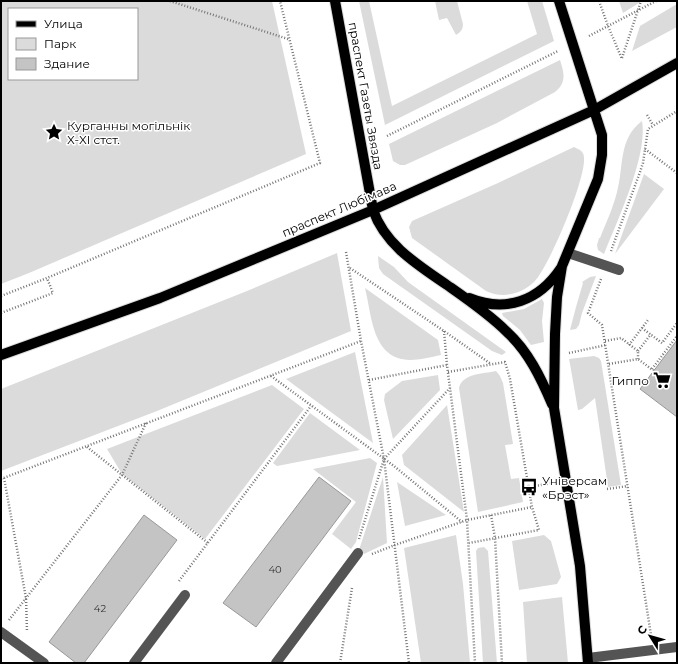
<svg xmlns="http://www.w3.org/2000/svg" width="678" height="664" font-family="Montserrat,sans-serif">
  <rect width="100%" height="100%" fill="#fff"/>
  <!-- green -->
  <path fill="#dbdbdb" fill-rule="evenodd" d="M1,1H272L306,154L29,273L1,284ZM9,9H137V79H9Z
    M359,1H369L392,106L537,34L527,1H542L554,41L385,125Z
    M435,1H457L463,24C463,29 461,32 456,35L447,18L439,20Z
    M619,1H640L639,3L623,13Z
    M677,4V27L632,51L640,26Z
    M560,60C564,72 567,83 555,92L497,123L405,165H400L393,161L389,144Z
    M642,121C648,156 617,221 604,254L598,250L597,245L599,238H600C606,223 613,208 617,192C624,167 618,139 642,121Z
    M574,147L580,150C583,152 584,155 584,158C586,179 549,267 534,282C521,294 503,299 486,291L412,238L409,227L412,221L498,183Z
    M644,174L664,189L615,254Z
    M337,253L351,331L157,411L1,471V389L247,291Z
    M378,256L394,267L408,282L506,352L502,355L492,351L383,274L379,268Z
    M596,276L582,313L579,325L576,329L570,330L576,307L583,283L582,282L590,277Z
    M365,288L438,340L441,355C431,357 420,360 410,360C372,359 372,316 365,288Z
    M542,299L544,303L542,321L544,342L531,345L520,330L503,316L502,313L524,309Z
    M355,352L373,443L286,379Z
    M594,356L599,358L601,361L621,485L608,487L595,398L582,409L578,410L570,364L569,359Z
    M496,371L500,376L503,383L513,444L505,445L511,479L519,478L523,502L478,512L459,388C463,373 483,374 496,371Z
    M438,375L440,390L393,439L384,400L385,394L402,381Z
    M272,385L304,409L205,539L122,474L107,449Z
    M447,405L464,512L404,465L402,455Z
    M310,413L360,450L277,466L273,463Z
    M370,458L377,463L356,542L351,549L332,534L356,502L313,469Z
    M383,477L387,543L364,554L359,550Z
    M397,482L446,515L405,526Z
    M456,535L463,584L470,663H421L404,548Z
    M544,535L551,541L561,577L557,584L519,590L512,541Z
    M484,547L488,551L497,663H483L476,551L478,548Z
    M562,597L568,663H527L523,602Z"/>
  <!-- building -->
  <path fill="#c4c4c4" stroke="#989898" d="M677,340V417L640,389Z
    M319,477L351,501L256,627L223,603Z
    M144,515L177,540L84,663H76L49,642Z"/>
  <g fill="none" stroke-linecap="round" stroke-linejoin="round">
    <!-- major casing -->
    <g stroke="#dbdbdb" stroke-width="12">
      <path id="major" d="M335,1L373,210C385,245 418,265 447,285C467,299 489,314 507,332C528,351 541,378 552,404
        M559,1L602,135V155L598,179L562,266L557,297L555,334L554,408L580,566L588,663
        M469,298C506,313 539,301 561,268
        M1,355L160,298L373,210L594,110L677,63"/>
    </g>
    <!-- path -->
    <path stroke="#767676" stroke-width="2.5" stroke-dasharray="1 2" stroke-linecap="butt" d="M170,1L288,39
      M599,1L608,26L622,59
      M589,36L656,1
      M622,58L641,1
      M647,115L653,125
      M387,136L558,51
      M645,149L677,173
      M611,251L640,172L643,163L648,129L677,111
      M346,252L361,341L384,459L409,663
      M350,268L444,331L491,364
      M601,279L588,313L602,325L651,635
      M1,296L47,278L320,163L280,1
      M1,313L53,293L47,278
      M642,328L662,343L677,323
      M444,331L447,365L467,520L475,663
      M605,341L621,338L638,351V359
      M629,345L648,320
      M638,351L651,334
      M569,353L606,345
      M609,364L638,359L654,371
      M652,369L677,336
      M448,372L505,362L510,379L532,507L539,530L469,543
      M271,376L394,466L462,522
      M369,380L447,365
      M87,447L208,543
      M4,478L26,598L27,632
      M1,479L361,341
      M529,487L552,483
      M607,489L628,486
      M491,515L495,538L502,663
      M359,539L384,459L450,388
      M372,554L395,545L467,520L532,507
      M179,581L311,406
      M9,620L122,475L146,423
      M340,663L352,588"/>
    <!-- minor -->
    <path stroke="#545454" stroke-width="10" d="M568,253L619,270
      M1,632L44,663
      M588,658L677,647
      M134,663L185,595
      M276,663L358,553"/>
    <!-- major -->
    <use href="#major" stroke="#000" stroke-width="10"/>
  </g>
  <!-- icons -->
  <defs>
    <g id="sight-bare" transform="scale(1.38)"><path d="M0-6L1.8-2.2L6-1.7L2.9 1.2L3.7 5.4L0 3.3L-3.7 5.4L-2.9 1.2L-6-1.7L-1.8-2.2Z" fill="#000" stroke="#fff" stroke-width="2.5" paint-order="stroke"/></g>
    <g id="supermarket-bare" transform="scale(1.38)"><path d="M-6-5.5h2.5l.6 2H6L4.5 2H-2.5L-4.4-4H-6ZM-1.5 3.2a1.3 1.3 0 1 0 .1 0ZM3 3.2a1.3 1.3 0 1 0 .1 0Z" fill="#000" stroke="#fff" stroke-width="2.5" paint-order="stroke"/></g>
    <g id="bus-bare" transform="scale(1.38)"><path d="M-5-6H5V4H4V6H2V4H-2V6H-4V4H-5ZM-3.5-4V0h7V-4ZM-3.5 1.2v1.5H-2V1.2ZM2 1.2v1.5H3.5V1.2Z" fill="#000" stroke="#fff" stroke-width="2.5" paint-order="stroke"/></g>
  </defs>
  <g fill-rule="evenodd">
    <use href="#sight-bare" x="54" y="132"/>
    <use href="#supermarket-bare" x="662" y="380"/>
    <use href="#bus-bare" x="529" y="487"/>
  </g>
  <g text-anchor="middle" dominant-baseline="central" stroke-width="3" stroke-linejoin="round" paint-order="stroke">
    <!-- number labels -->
    <g font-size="10" fill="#313131">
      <text x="275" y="569">40</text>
      <text x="100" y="608">42</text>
    </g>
    <!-- street labels -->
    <g font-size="12" fill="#000" stroke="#fff">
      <text transform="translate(366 96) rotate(80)">праспект Газеты Звязда</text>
      <text transform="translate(339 209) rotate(-23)">праспект Любімава</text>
    </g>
    <!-- poi labels -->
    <g font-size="12" fill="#000" stroke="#fff" text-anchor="start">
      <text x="67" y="125">Курганны могільнік<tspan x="67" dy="14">Х-ХI стст.</tspan></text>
      <text x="649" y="380" text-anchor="end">Гиппо</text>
      <text x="542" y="480">Універсам<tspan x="542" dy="14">«Брэст»</tspan></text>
    </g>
  </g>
  <!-- border -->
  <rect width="678" height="664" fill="none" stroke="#000000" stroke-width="4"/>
  <!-- legend -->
  <rect x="8" y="8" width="130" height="72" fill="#ffffff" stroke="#999999"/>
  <rect x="16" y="21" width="20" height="6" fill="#000000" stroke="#999999"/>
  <text x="44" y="28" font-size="12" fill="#000000">Улица</text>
  <rect x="16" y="38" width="20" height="12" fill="#dbdbdb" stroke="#999999"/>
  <text x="44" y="48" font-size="12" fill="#000000">Парк</text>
  <rect x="16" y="58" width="20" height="12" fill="#c4c4c4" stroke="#999999"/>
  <text x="44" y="68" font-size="12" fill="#000000">Здание</text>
  <!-- north arrow -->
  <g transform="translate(650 636) rotate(307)" stroke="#ffffff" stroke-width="3" paint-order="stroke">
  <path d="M0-3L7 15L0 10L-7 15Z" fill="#000000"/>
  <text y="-6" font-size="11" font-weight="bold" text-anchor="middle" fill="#000000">С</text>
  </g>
</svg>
